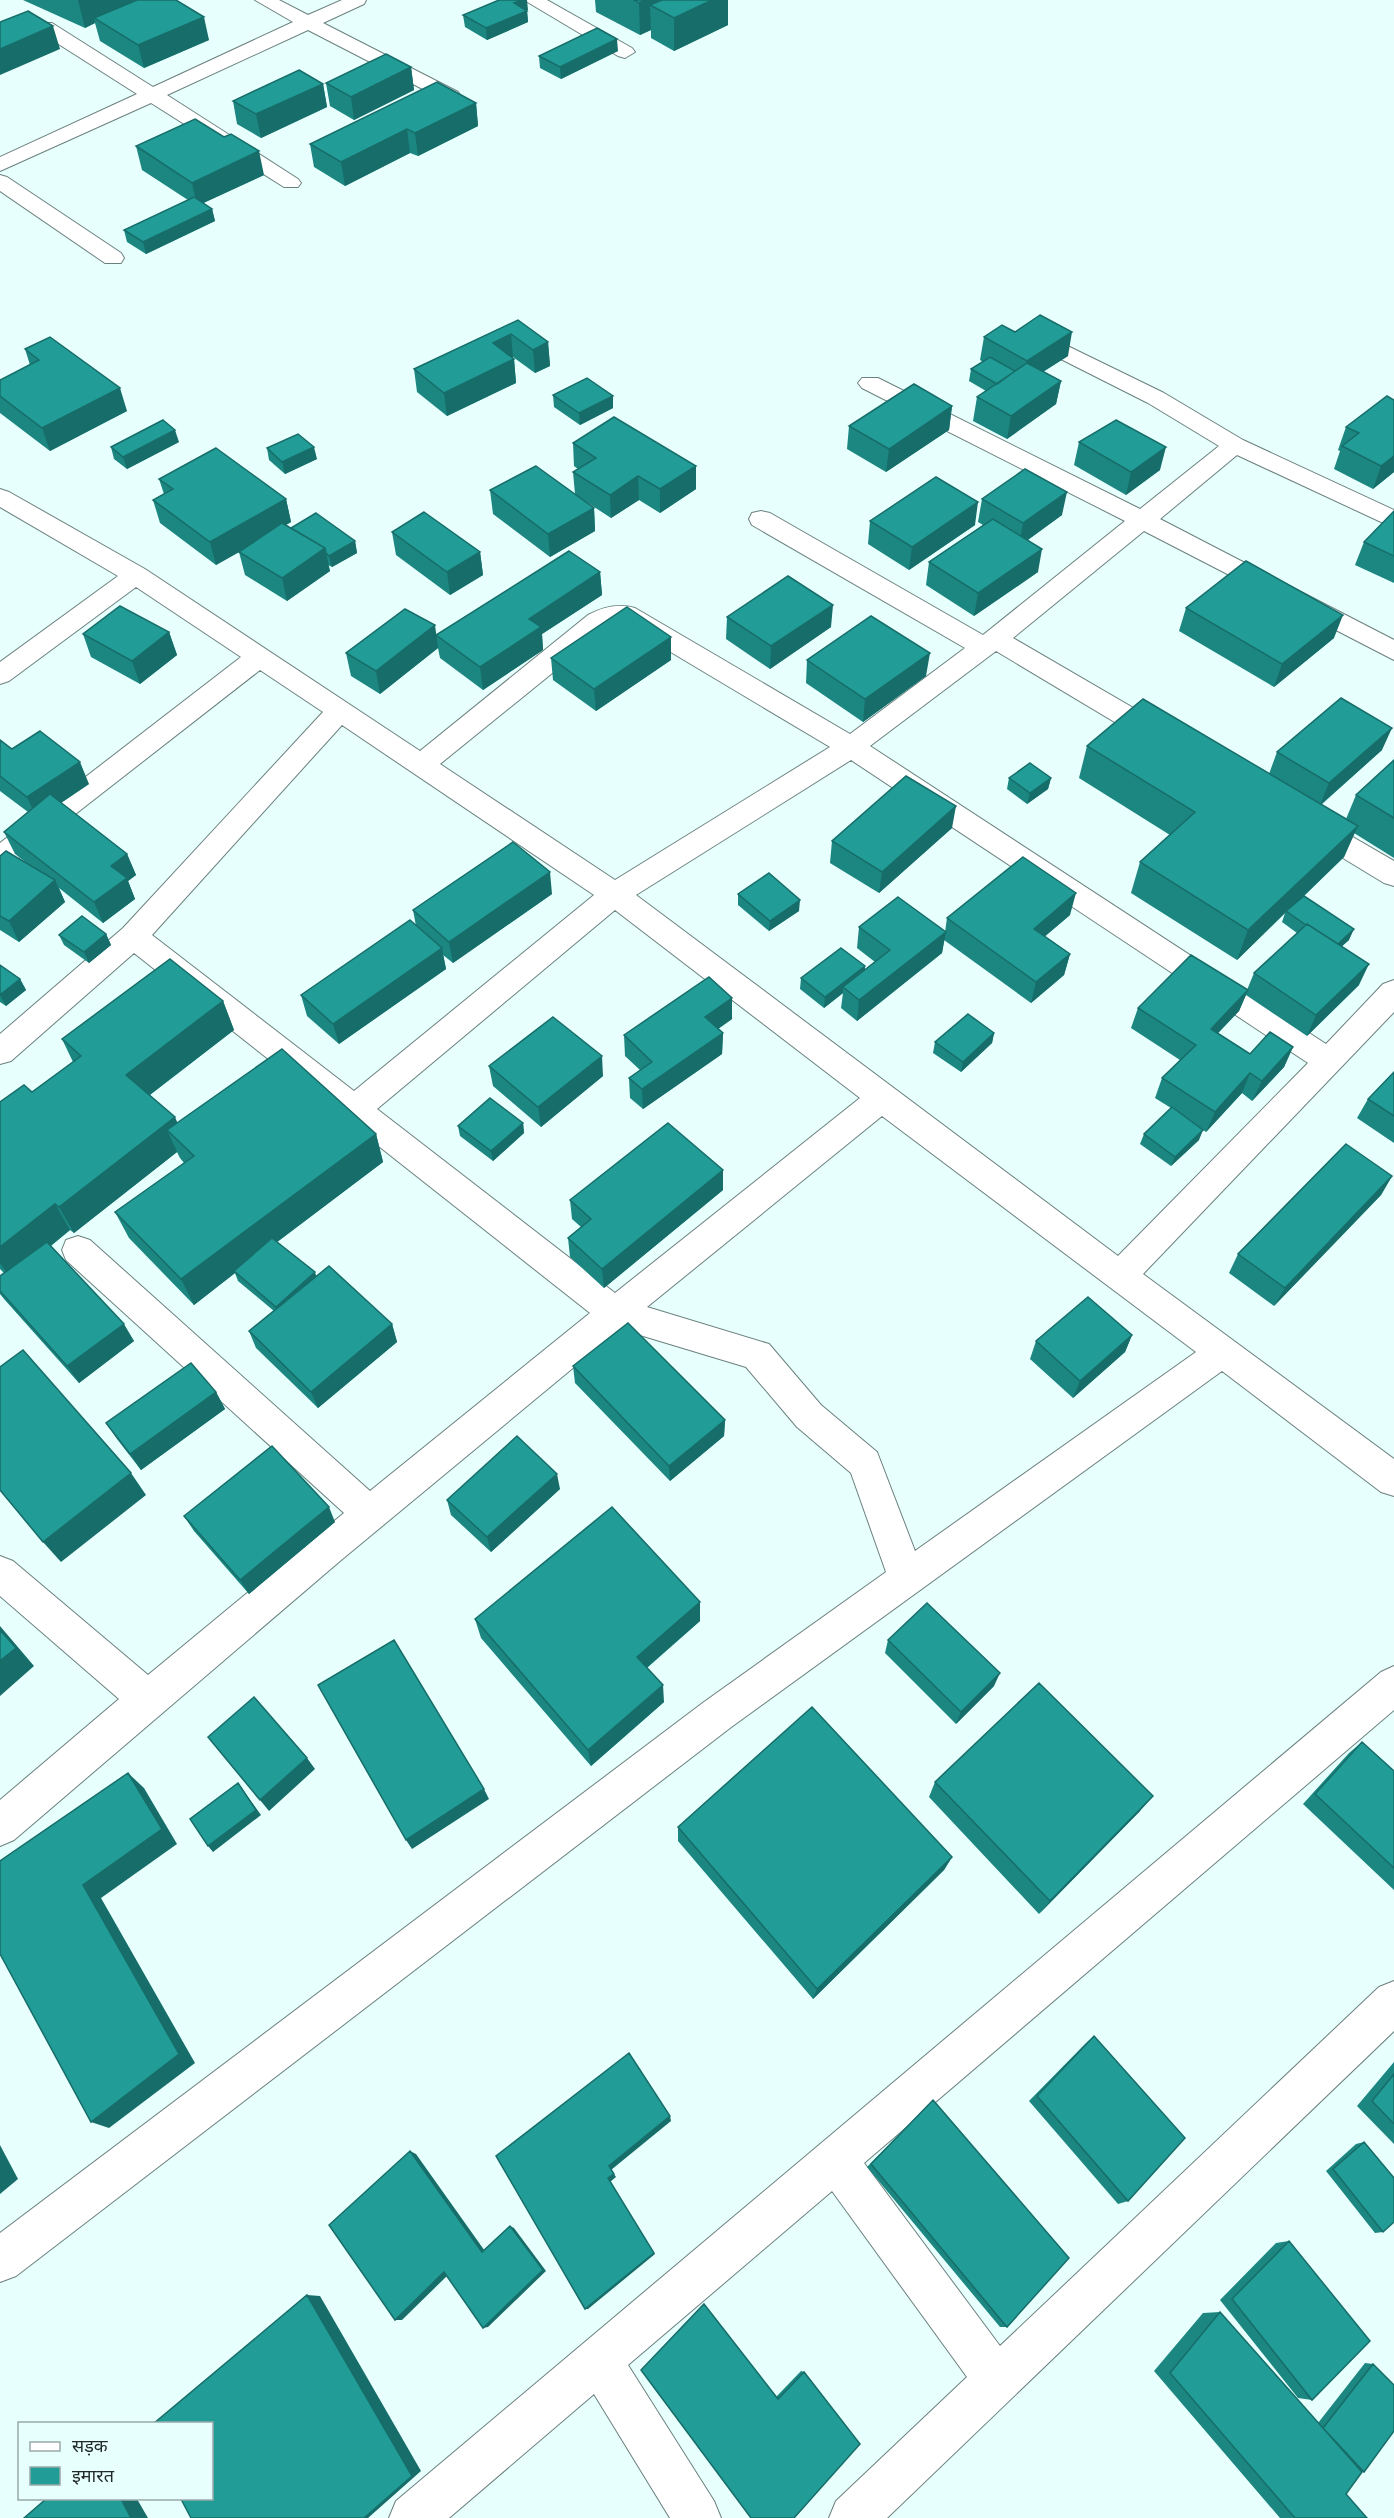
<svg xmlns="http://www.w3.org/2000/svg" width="1394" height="2518" font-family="'Noto Serif','Noto Sans Devanagari',serif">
  <rect width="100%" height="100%" fill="#e7fffd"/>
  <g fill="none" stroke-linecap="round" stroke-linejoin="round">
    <!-- minor casing -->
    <g stroke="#6b817f" stroke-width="2">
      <path id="minor" d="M255,0H279L308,15L342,0H366L364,4L323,23L458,92L461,96L458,100H444L308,30L167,95L298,179L301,183L298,187H284L151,103L0,171V157L137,94L38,31L35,27L38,23H52L153,87L293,22Z
        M524,0H547L632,48L635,52L625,58L618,56Z
        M0,175L7,177L121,253L124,258L121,263H105L0,191Z
        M1045,335L1164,393L1243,440L1394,510V528L1237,455L1160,519L1394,640V660L1144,531L1013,638L1173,731L1177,738L1173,745L1163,748L1153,745L996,651L870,746L1326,1044L1383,984L1394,980V1012L1143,1274L1394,1459V1496L1381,1492L1222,1371L730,1728L16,2276L0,2282V2233L704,1702L886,1572L851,1473L797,1427L746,1367L620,1329L340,1561L14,1840L0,1846V1800L119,1699L0,1596V1556L13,1561L148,1675L344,1513L66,1260L62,1250L66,1240L78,1236L90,1240L370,1491L590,1313L134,953L11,1061L0,1064V1034L123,928L323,712L260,670L10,865L0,869V843L241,657L136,587L9,681L0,684V662L118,576L0,507V489L9,492L145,569L420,751L588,615C603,607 618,603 635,608L850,734L965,648L752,525L749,519L752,513L761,511L770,513L983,635L1125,521L862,388L858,383L862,378H878L1140,509L1219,446L1148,403L1037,347L1034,342L1037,337ZM614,623H622L830,747L615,880L440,764ZM342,725L594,895L354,1091L152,935ZM851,760L1308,1063L1118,1256L636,895ZM615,910L860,1098L615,1293L377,1109ZM882,1116L1196,1352L915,1551L877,1452L821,1405L769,1344L647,1307Z
        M1310,815L1320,818L1394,861V886L1384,883L1300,832L1296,825L1300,818Z
        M1394,1666V1710L864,2163L1000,2346L1379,1987L1394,1981V2031L887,2518H829L836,2501L967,2377L832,2191L628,2365L714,2501L721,2518H670L594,2394L449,2518H389L396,2501L1381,1672Z"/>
    </g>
    <!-- minor -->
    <use href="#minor" fill="#fff" fill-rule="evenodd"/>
  </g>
  <!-- wall -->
  <path fill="#1c8681" d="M23,0H176L209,40L144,68L100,41L95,23L85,28Z
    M595,0H728V25L674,51L651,38V30L640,35L596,12Z
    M527,10L528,22L487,40L465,27L463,15L528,10Z
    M618,51L561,79L540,68L539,56Z
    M411,67L414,90L354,120L330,106L326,83Z
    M323,84L327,107L261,138L237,124L233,101Z
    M476,103L478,126L418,156L410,153L345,186L314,167L310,144Z
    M136,146L264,175L203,203L212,209L215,221L146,254L127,242L124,230L188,200L142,170Z
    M518,320L548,342L550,366L535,373L513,357L512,358L514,359L516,383L447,416L417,392L414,369Z
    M1015,332L1068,356L1043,372L1061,381L1056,404L1007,439L973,421L977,397L986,391L969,381L971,369L983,362L980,360L984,337Z
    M25,349L127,411L50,451L0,413V380L30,365Z
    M553,395L613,408L580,425L554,407Z
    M1394,400V472L1373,489L1334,469L1340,451L1338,450L1346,427Z
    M952,406L949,430L886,472L847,449L849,426Z
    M179,442L127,469L114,459L111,447Z
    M1079,442L1160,470L1126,495L1074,465Z
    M573,443L696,489L660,513L639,500L611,518L585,501L594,508L595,531L550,557L493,514L490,490L575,494L573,472L578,469L574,466Z
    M267,448L317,459L285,474L269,460Z
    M159,479L286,499L291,522L286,525L291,528L355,541L357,553L332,567L328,565L330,571L287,601L245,575L239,552L243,550L216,565L160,523L153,500L164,494Z
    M982,499L1062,515L1028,540L1038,572L974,616L926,585L929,562L983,525L978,522Z
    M1394,511V583L1355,565L1364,542Z
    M870,521L975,525L909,570L868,544Z
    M392,532L480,552L483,575L450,595L396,555Z
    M600,572L602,595L542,634L543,650L483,690L440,658L438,648L380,694L351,676L346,653L437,635Z
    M1186,608L1334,638L1274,687L1179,631Z
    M727,617L831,627L770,669L726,639Z
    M169,632L177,655L140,684L91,657L83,634Z
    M671,637V660L596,711L553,680L551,658Z
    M807,660L926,676L863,722L806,683Z
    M0,740L12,749L89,784L61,803L127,854L136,875L128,881L135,899L103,923L59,888L65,902L19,942L0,930V856L28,864L15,854L4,832L28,812L0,791Z
    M1087,746L1269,774L1277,752L1382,750L1321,805L1346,819L1356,795L1394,760V858L1354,833L1344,857L1304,896L1349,940L1342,946L1359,985L1307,1036L1246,995L1239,1011L1218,1033L1250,1054L1293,1047L1284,1067L1252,1101L1242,1093L1206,1132L1196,1125L1199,1140L1171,1166L1140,1144L1144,1134L1171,1108L1155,1098L1162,1078L1180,1060L1131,1028L1138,1008L1247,990L1254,973L1297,933L1282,922L1285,913L1237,960L1131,893L1140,862L1170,835L1079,778Z
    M1009,778H1051L1048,789L1027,804L1007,789Z
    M952,828L879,893L830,863L832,841Z
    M552,894L453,963L443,955L446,969L339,1044L307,1016L301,995L416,926L413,910Z
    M738,894L799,911L769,931L738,905Z
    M1070,915L1045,936L1070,954L1064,975L1031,1003L944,940L942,953L857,1021L841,1008L843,993L824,1008L800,989L801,978L865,966V971L875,962L857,948L859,927L945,932L947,918Z
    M106,934L111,945L89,963L64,945L59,935Z
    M0,965L20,979L26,990L6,1006L0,1002Z
    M732,998V1019L718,1029L723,1033L722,1054L643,1109L630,1098L629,1078L640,1070L625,1056L624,1035Z
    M223,1001L234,1030L150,1095L177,1123L376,1134L383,1162L277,1242L316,1276L392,1324L397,1342L318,1408L256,1348L249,1331L274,1311L238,1281L235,1273L194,1305L129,1238L115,1212L184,1163L180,1158L177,1152L74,1233L70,1230L51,1246L134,1341L79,1383L4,1299L0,1294V1276L4,1273L0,1269V1102L32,1092L73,1062L62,1039Z
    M994,1033L992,1043L961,1072L933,1053L935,1042Z
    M489,1066L603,1076L541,1127L493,1086Z
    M1394,1072V1143L1357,1118L1368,1099Z
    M523,1123L524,1133L493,1161L460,1136L458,1126Z
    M1392,1176L1381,1195L1274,1306L1229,1273L1238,1254Z
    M723,1190L604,1288L570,1257L568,1238L581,1227L572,1219L570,1200Z
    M1132,1335L1125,1352L1073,1398L1030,1359L1036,1341Z
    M573,1366L725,1420L724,1436L670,1481L575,1383Z
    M216,1392L225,1409L141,1470L117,1439L106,1423Z
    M560,1489L491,1552L451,1515L447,1500Z
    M184,1516L335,1522L249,1594L194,1531Z
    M475,1619L700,1621L647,1668L664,1702L591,1766L481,1638Z
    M888,1640L994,1686L956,1724L885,1653Z
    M1362,1742L1394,1771V1890L1303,1804L1349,1753Z
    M935,1782L1140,1811L1039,1914L929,1797Z
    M678,1827L952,1857L944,1870L813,1999L678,1841Z
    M1094,2036L1128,2201L1118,2204L1029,2101L1086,2043Z
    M1394,2062V2144L1357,2106Z
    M928,2105L1007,2327H1000L867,2167Z
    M1364,2142L1383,2232L1375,2233L1326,2171L1356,2144Z
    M1289,2241L1312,2400L1298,2398L1220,2300L1276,2243Z
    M1220,2312L1318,2423L1365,2363L1373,2364L1364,2472H1362L1346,2494L1367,2518H1280L1154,2371L1203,2313Z
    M801,2371L804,2372L794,2518L776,2397Z"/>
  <!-- shaded-wall -->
  <path fill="#176d69" d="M78,0H139L94,18L95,23L85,28Z
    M522,0H527L528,10L515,15L514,3Z
    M645,0H659V10L650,5L651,30L640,35L639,3Z
    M712,0H728V25L674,51V18Z
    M527,11L528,22L487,40L486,28Z
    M204,17L209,40L144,68L138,45Z
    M53,26L60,49L0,75V49Z
    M617,39L618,51L561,79L560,67Z
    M411,67L414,90L354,120L351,97Z
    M323,84L327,107L261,138L256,114Z
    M476,103L478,126L418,156L415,133Z
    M407,129L410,153L345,186L341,162Z
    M259,151L264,175L197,206L192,183Z
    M212,209L215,221L146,254L143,242Z
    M1072,332L1068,356L1023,384L1027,361Z
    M511,334L513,357L495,366L493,343Z
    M548,342L550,366L535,373L533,350Z
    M514,359L516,383L447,416L444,393Z
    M1061,381L1056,404L1007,439L1011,416Z
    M120,388L127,411L50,451L42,428Z
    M613,396V408L580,425L579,413Z
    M952,406L949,430L886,472L889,449Z
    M175,430L179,442L127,469L123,457Z
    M314,447L317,459L285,474L282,462Z
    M1166,447L1160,470L1126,495L1131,472Z
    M1394,456V472L1373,489L1381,466Z
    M696,466V489L660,513V489Z
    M638,476L639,500L611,518L610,495Z
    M1067,492L1062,515L1019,546L1023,523Z
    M286,499L291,522L216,565L210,542Z
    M978,502L975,525L909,570L912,547Z
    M594,508L595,531L550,557L548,534Z
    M355,541L357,553L332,567L329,556Z
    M325,548L330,571L287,601L282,578Z
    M1042,549L1038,572L974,616L978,593Z
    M480,552L483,575L450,595L447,572Z
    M600,572L602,595L542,634L543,650L483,690L480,667L529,619Z
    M833,605L831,627L770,669L771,646Z
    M1343,615L1334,638L1274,687L1282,664Z
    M435,625L438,648L380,694L376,671Z
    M169,632L177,655L140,684L132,661Z
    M671,637V660L596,711L594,689Z
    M930,653L926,676L863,722L865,699Z
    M1392,728L1382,750L1320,805L1329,783Z
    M80,762L89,784L37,819L27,797Z
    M1051,778L1048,789L1027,804L1030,793Z
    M956,806L952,828L879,893L882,872Z
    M1358,826L1344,857L1287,912L1286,911L1285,913L1237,960L1248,930Z
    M127,854L136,875L128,881L135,899L103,923L94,902L111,866Z
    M550,872L552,894L453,963L449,942Z
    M55,880L65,902L19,942L9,921Z
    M1076,893L1070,915L1029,950L1034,929Z
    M800,900L799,911L769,931L770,921Z
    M1354,929L1349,940L1331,956L1336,945Z
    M946,932L942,953L857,1021L859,1000Z
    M106,934L111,945L89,963L84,952Z
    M442,948L446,969L339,1044L333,1024Z
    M1070,954L1064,975L1031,1003L1036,982Z
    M1369,964L1359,985L1307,1036L1316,1015Z
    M865,966L864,977L843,987V993L824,1008L825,997Z
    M20,979L26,990L6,1006L0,995Z
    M1248,990L1239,1011L1203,1049L1211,1029Z
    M732,998V1019L705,1038V1017Z
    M223,1001L234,1030L139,1103L126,1075Z
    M723,1033L722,1054L643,1109L642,1089Z
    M994,1033L992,1043L961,1072L963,1062Z
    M1293,1047L1284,1067L1252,1101L1262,1081Z
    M602,1056L603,1076L541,1127L538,1107Z
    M1250,1073L1242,1093L1206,1132L1215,1112Z
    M175,1117L187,1145L167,1130L177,1152L74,1233L59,1207Z
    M523,1123L524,1133L493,1161L491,1151Z
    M1203,1130L1199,1140L1171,1166L1175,1157Z
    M376,1134L383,1162L236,1273L234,1271L235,1273L194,1305L181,1279Z
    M723,1170V1190L604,1288L602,1269Z
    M1392,1176L1381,1195L1274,1306L1285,1288Z
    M55,1204L70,1230L10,1278L0,1263V1247Z
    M315,1272L318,1282L280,1316L276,1307Z
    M124,1324L134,1341L79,1383L67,1366Z
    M392,1324L397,1342L318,1408L311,1392Z
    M1132,1335L1125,1352L1073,1398L1080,1381Z
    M216,1392L225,1409L141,1470L130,1454Z
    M725,1420L724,1436L670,1481L669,1466Z
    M131,1473L146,1495L61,1562L43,1542Z
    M557,1474L560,1489L491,1552L487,1537Z
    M329,1507L335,1522L249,1594L240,1580Z
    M700,1602V1621L638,1675L637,1657Z
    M0,1626L34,1666L0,1696Z
    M1000,1673L994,1686L956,1724L961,1712Z
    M663,1685L664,1702L591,1766L588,1750Z
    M307,1758L315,1769L269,1811L260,1800Z
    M128,1773L144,1788L177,1844L101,1898L195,2063L109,2128L91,2122L83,1885Z
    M238,1783L261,1815L213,1852L208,1846Z
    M484,1789L489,1799L412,1849L406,1840Z
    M1153,1796L1140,1811L1039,1914L1050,1901Z
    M952,1857L944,1870L813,1999L817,1989Z
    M670,2116L671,2121L611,2170L609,2166Z
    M0,2145L18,2179L0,2194Z
    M410,2151L416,2154L487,2254L482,2252Z
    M614,2174L616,2177L610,2182L608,2178Z
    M510,2226L514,2228L546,2271L488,2327L483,2328Z
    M654,2253L655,2254L588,2309H585Z
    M444,2272L450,2273L402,2320H395Z
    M307,2295L320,2296L421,2471L368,2518H364Z
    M121,2499H137L148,2518H131Z"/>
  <!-- building -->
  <path fill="#219c96" stroke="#176d69" stroke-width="1.5" d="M137,0H176L204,17L138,45L94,18Z
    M499,0H522L514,3L527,11L486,28L463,15Z
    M634,0H645L639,3Z
    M662,0H712L674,18L650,5Z
    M28,11L53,26L0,49V22Z
    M597,28L617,39L560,67L539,56Z
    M386,54L411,67L351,97L326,83Z
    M299,70L323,84L256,114L233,101Z
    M437,82L476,103L415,133L407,129L341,162L310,144Z
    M195,119L224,137L231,134L259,151L192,183L136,146Z
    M194,197L212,209L143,242L124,230Z
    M1040,315L1072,332L1027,361L984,337L1002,325L1015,332Z
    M518,320L548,342L533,350L511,334L493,343L514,359L444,393L414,369Z
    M50,337L120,388L42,428L0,396V380L39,360L25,349Z
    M990,357L1015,371L997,384L971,369Z
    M1027,363L1061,381L1011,416L977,397Z
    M587,378L613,396L579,413L553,395Z
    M914,384L952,406L889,449L849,426Z
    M1387,396L1394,400V456L1381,466L1342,446L1359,433L1346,427Z
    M614,417L696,466L660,489L638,476L610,495L573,472L596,458L573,443Z
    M163,420L175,430L123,457L111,447Z
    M1116,420L1166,447L1131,472L1079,442Z
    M298,434L314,447L282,462L267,448Z
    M216,448L286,499L210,542L153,500L173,489L159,479Z
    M536,466L594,508L548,534L490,490Z
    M1025,469L1067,492L1023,523L982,499Z
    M936,477L978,502L912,547L870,521Z
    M1394,511V556L1364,542Z
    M424,512L480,552L447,572L392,532Z
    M316,513L355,541L329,556L326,553L325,548L291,528Z
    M993,519L1042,549L978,593L929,562Z
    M282,523L325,548L282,578L239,552Z
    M569,551L600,572L529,619L541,627L480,667L436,635Z
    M1246,561L1343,615L1282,664L1186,608Z
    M788,576L833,605L771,646L727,617Z
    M120,606L169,632L132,661L83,634Z
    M627,607L671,637L594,689L551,658Z
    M405,609L435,625L376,671L346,653Z
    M871,616L930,653L865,699L807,660Z
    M1341,698L1392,728L1329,783L1277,752Z
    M1143,699L1358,826L1248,930L1140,862L1195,812L1087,746Z
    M40,731L80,762L27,797L0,776V740L12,749Z
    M1394,760V818L1356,795Z
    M1030,763L1051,778L1030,793L1009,778Z
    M906,776L956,806L882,872L832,841Z
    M50,794L127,854L111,866L127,878L94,902L4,832Z
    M513,842L550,872L449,942L413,910Z
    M6,851L55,880L9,921L0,916V856Z
    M1023,857L1076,893L1034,929L1070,954L1036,982L947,918Z
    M769,873L800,900L770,921L738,894Z
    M1304,896L1354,929L1338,944L1307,924L1306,925L1286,911Z
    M898,897L946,932L859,1000L843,987L890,950L859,927Z
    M82,916L106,934L84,952L59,935Z
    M410,920L442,948L333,1024L301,995Z
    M1307,924L1369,964L1316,1015L1254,973Z
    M841,948L865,966L825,997L801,978Z
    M1191,955L1248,990L1211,1029L1250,1054L1270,1032L1293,1047L1262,1081L1250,1073L1215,1112L1162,1078L1196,1045L1138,1008Z
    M170,959L223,1001L126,1075L175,1117L59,1207L55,1204L0,1247V1102L24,1085L32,1092L81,1056L62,1039Z
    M0,965L20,979L0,995Z
    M709,977L732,998L705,1017L723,1033L642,1089L629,1078L652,1062L624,1035Z
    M968,1014L994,1033L963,1062L935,1042Z
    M553,1017L602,1056L538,1107L489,1066Z
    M282,1049L376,1134L181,1279L115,1212L194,1156L167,1130Z
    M1394,1072V1116L1368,1099Z
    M490,1098L523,1123L491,1151L458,1126Z
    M1172,1107L1203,1130L1175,1157L1144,1134Z
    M668,1123L723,1170L602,1269L568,1238L591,1219L570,1200Z
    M1346,1144L1392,1176L1285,1288L1238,1254Z
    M272,1238L315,1272L276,1307L234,1271Z
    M47,1242L124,1324L67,1366L0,1291V1276Z
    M329,1266L392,1324L311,1392L249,1331Z
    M1088,1297L1132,1335L1080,1381L1036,1341Z
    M628,1323L725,1420L669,1466L573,1366Z
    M23,1350L131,1473L43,1542L0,1490V1367Z
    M191,1363L216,1392L130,1454L106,1423Z
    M517,1436L557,1474L487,1537L447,1500Z
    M272,1446L329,1507L240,1580L184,1516Z
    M612,1507L700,1602L637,1657L663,1685L588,1750L475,1619Z
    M927,1603L1000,1673L961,1712L888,1640Z
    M0,1630L16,1648L0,1661Z
    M394,1640L484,1789L406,1840L318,1685Z
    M1039,1683L1153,1796L1050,1901L935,1782Z
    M254,1697L307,1758L260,1800L208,1737Z
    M812,1707L952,1857L817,1989L678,1827Z
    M1362,1742L1394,1771V1868L1315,1794Z
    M128,1773L162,1829L83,1885L179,2054L91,2122L0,1954V1861Z
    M238,1783L256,1810L208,1846L190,1819Z
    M1094,2036L1185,2138L1128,2201L1037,2096Z
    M629,2053L670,2116L609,2166L614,2174L608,2178L654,2253L585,2309L496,2156Z
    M1394,2074V2124L1372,2101Z
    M933,2100L1069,2258L1007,2327L871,2164Z
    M1364,2142L1394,2178V2222L1383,2232L1333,2169Z
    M410,2151L482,2252L510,2226L543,2270L483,2328L444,2272L395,2320L329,2225Z
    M1289,2241L1370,2341L1312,2400L1232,2299Z
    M307,2295L412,2476L364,2518H191L181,2499H212V2424H153Z
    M704,2304L778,2399L804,2372L860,2444L794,2518H751L641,2370Z
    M1220,2312L1362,2472L1346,2494L1367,2518H1295L1170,2373Z
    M1373,2364L1394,2385V2431L1364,2472L1323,2428Z
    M46,2499H121L131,2518H24Z"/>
  <!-- legend -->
  <rect x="18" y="2422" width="195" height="78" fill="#e7fffd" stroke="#98aaa9" stroke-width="1.5"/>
  <rect x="30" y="2442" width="30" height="9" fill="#ffffff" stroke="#98aaa9" stroke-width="1.5"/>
  <text x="72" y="2452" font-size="18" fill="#222b2a">सड़क</text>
  <rect x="30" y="2467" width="30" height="18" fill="#219c96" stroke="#98aaa9" stroke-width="1.5"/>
  <text x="72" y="2482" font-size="18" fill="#222b2a">इमारत</text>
</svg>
